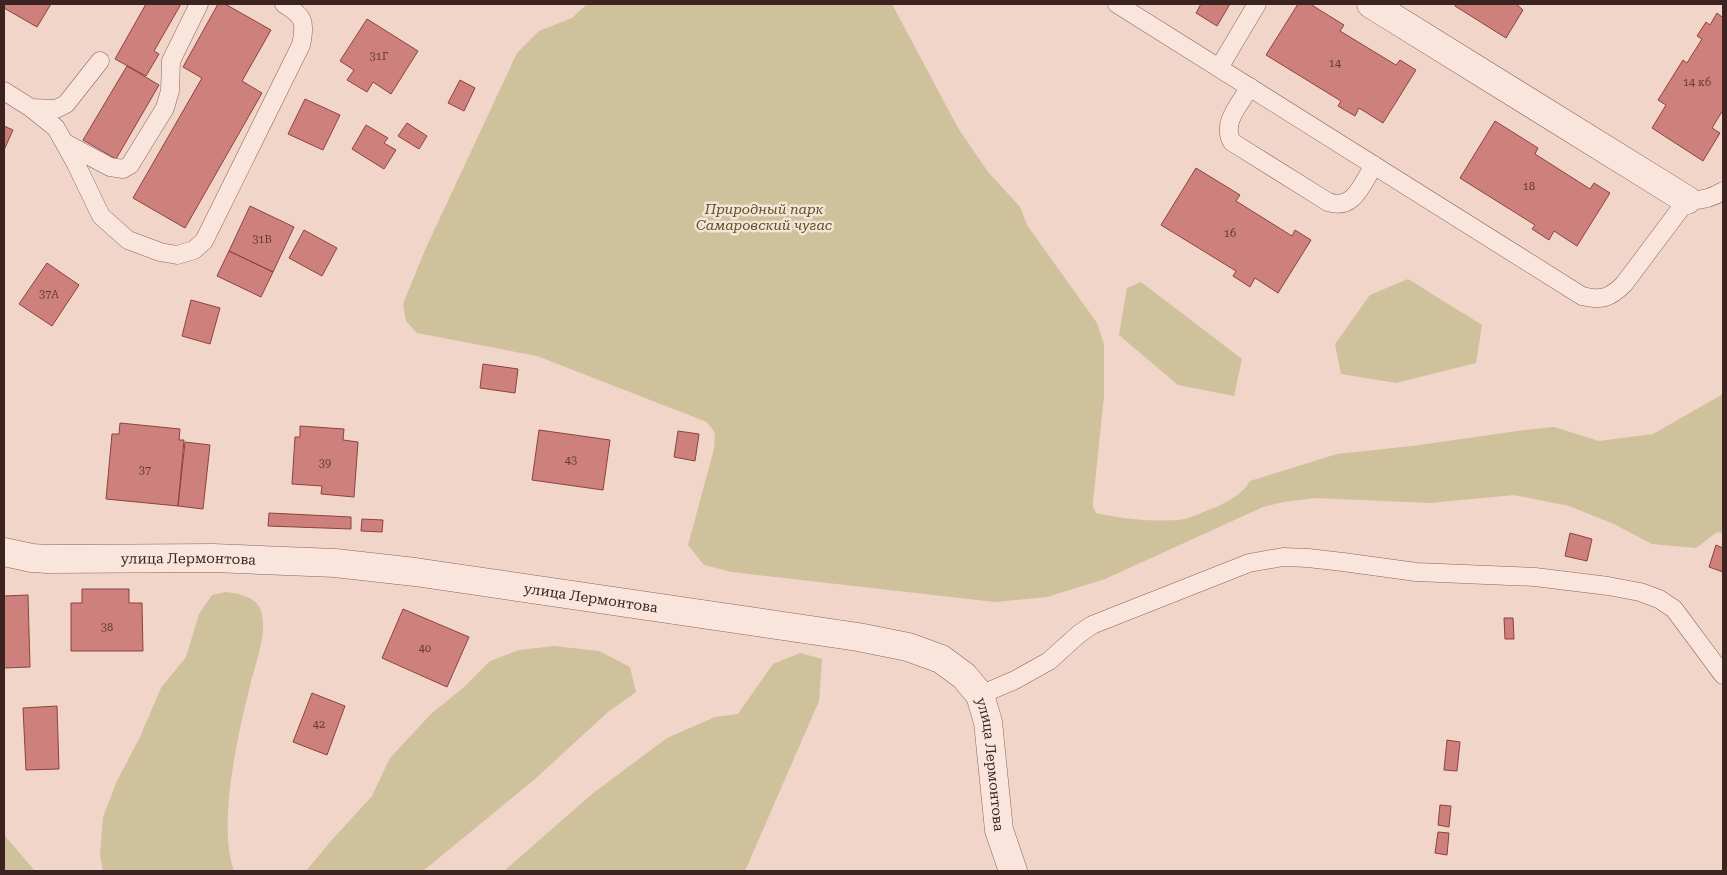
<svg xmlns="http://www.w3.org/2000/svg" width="1727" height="875" font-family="'Roboto Serif',serif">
  <rect width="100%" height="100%" fill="#f0d5c8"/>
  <!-- green -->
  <path fill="#cfc19b" d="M587,4H892L958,128L988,172L1020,207L1027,225L1097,323L1104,344V396L1093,502V507L1096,513C1122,519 1159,523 1185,519C1194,517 1204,511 1214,508C1227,502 1243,494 1250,481L1337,454L1412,446L1525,430L1554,427L1599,441L1653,434L1723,394V533L1717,532L1696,548L1652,544L1614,524L1569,506L1514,495L1430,503L1315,498L1284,502L1263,507L1105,579L1047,597L995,602L732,572L704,565L688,545L714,449L715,433L707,422L537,356L417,333L406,321L403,304L425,250L517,53L539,31L572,18Z
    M1408,279L1482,325L1476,363L1396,383L1341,374L1335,344L1370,295Z
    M1141,282L1242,359L1234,396L1178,385L1119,335L1127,288Z
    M226,592C239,594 256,596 261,611C268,635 255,663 250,686C238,733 217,826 234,871H103L100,855L103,817L117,781L139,739L161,688L186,657L199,614L212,595Z
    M554,646L599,651L630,667L636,692L608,712L535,779L423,871H306L331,841L372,796L390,758L431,714L464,687L490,661L519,650Z
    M800,653L822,659L819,701L745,871H504L592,794L667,738L715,717L738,714L773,664Z
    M4,836H5L35,871H4Z"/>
  <!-- building -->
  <path fill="#ce807d" stroke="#8c4241" d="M4,4H51L37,27L4,8Z
    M146,4H181L154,51L159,54L146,76L115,59Z
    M218,4H225L271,30L242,81L262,93L185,228L133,198L202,78L183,67Z
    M1201,4H1230L1217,26L1196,13Z
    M1298,4H1310L1344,25L1340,31L1396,65L1400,60L1416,70L1383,123L1359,108L1355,116L1338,106L1341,101L1266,55Z
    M1456,4H1516L1523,10L1506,38L1455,6Z
    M1717,13L1722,17L1723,15V110L1712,128L1720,133L1703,161L1652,128L1666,105L1658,100L1683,60L1687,63L1702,39L1697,36L1706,22L1710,25Z
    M367,19L418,51L391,94L373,82L367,92L347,80L354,70L340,61Z
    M127,66L159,85L116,159L83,140Z
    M460,80L475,88L464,111L448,103Z
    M305,99L340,115L323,150L288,134Z
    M1495,121L1538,148L1535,154L1590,189L1594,183L1610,193L1577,246L1554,231L1549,240L1532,229L1535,225L1460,178Z
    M407,123L427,136L419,149L398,136Z
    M366,125L388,138L384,143L396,150L384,169L352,149Z
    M4,126L13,130L4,150Z
    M1196,168L1240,195L1236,201L1292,236L1295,230L1311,240L1278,293L1255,278L1250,287L1233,276L1236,271L1161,225Z
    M250,206L294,227L273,272L229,251Z
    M304,230L337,248L322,276L289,258Z
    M229,251L273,272L261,297L217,276Z
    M47,263L79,285L52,326L19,304Z
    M191,300L220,308L210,344L182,336Z
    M483,364L518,369L515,393L480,388Z
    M120,423L180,429L179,440H184L178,506L106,499L112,434H119Z
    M300,426L344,429L343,440L358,442L354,497L321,494L322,486L292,484L295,437H300Z
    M539,430L610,440L603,490L532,480Z
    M678,431L699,434L695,461L674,457Z
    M185,442L210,445L203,509L178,506Z
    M269,513L351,517V529L268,526Z
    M362,519L383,520L382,532L361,531Z
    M1570,533L1592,539L1587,561L1565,556Z
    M1716,545L1723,548V572L1709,567Z
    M82,589H129V603H142L143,651H71V603H82Z
    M28,595L30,667L4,668V596Z
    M403,609L469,637L447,687L382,658Z
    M1504,618H1513L1514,639H1505Z
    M312,693L345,706L327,755L293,742Z
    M57,706L59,769L26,770L23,708Z
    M1447,740L1460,742L1457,771L1444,770Z
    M1440,805L1451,806L1449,827L1438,825Z
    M1438,832L1449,833L1447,855L1435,853Z"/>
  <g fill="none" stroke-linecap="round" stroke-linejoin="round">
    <!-- lane casing -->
    <g stroke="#8c635c" stroke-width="19">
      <path id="lane" d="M1117,4L1582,296C1601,301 1610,298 1624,284L1687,200C1700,201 1712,198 1723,191
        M1219,68L1257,4
        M1250,87C1240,104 1221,123 1232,142L1328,202C1354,211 1362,184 1374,165
        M4,91L31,108L56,109L66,104L100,61
        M31,108L56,128L76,164L101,216L128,240L160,252L177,255L194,250L204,241L301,45C306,22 304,16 284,4
        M65,143L110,167L123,169L130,165L165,108L170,91L171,61L199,4
        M980,695L1015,680L1049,661L1079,634L1092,625L1249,563L1283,557L1308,558L1343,562L1416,572L1535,577L1608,586L1640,592L1659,599L1674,609L1723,675"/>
    </g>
    <!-- street casing -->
    <g stroke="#8c635c" stroke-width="29">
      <g id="street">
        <path d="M1371,4L1687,200"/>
        <path id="s1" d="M4,552L32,558L48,559L213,558L335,563L415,572L858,637L908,647L941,659L964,676L980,695L988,722L999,830L1013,871"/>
      </g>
    </g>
    <!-- lane -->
    <use href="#lane" stroke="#fae5dc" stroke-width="18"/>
    <!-- street -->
    <use href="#street" stroke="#fae5dc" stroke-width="28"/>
  </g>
  <g text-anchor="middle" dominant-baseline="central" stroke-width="5" stroke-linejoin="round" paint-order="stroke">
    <!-- number labels -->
    <g font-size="11" fill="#603a37">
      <text x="379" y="56">31Г</text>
      <text x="1335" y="63">14</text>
      <text x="1697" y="82">14 к6</text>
      <text x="1529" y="186">18</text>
      <text x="1230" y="233">16</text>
      <text x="262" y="239">31В</text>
      <text x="49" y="294">37А</text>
      <text x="571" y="460">43</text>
      <text x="325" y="463">39</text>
      <text x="145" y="470">37</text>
      <text x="107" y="627">38</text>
      <text x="425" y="648">40</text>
      <text x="319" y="724">42</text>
    </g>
    <!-- park labels -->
    <g font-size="14" font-style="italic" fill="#595326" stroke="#f7e2d8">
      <text x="764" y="209">Природный парк<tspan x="764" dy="16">Самаровский чугас</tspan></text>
    </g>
    <!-- street labels -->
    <g font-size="14" fill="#3c2320" stroke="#f7e2d8">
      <text stroke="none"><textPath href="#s1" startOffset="185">улица Лермонтова</textPath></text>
      <text stroke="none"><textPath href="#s1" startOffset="590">улица Лермонтова</textPath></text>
      <text stroke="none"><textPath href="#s1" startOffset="1070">улица Лермонтова</textPath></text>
    </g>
  </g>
  <!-- border -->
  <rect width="1727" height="875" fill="none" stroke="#3c2320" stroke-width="10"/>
</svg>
